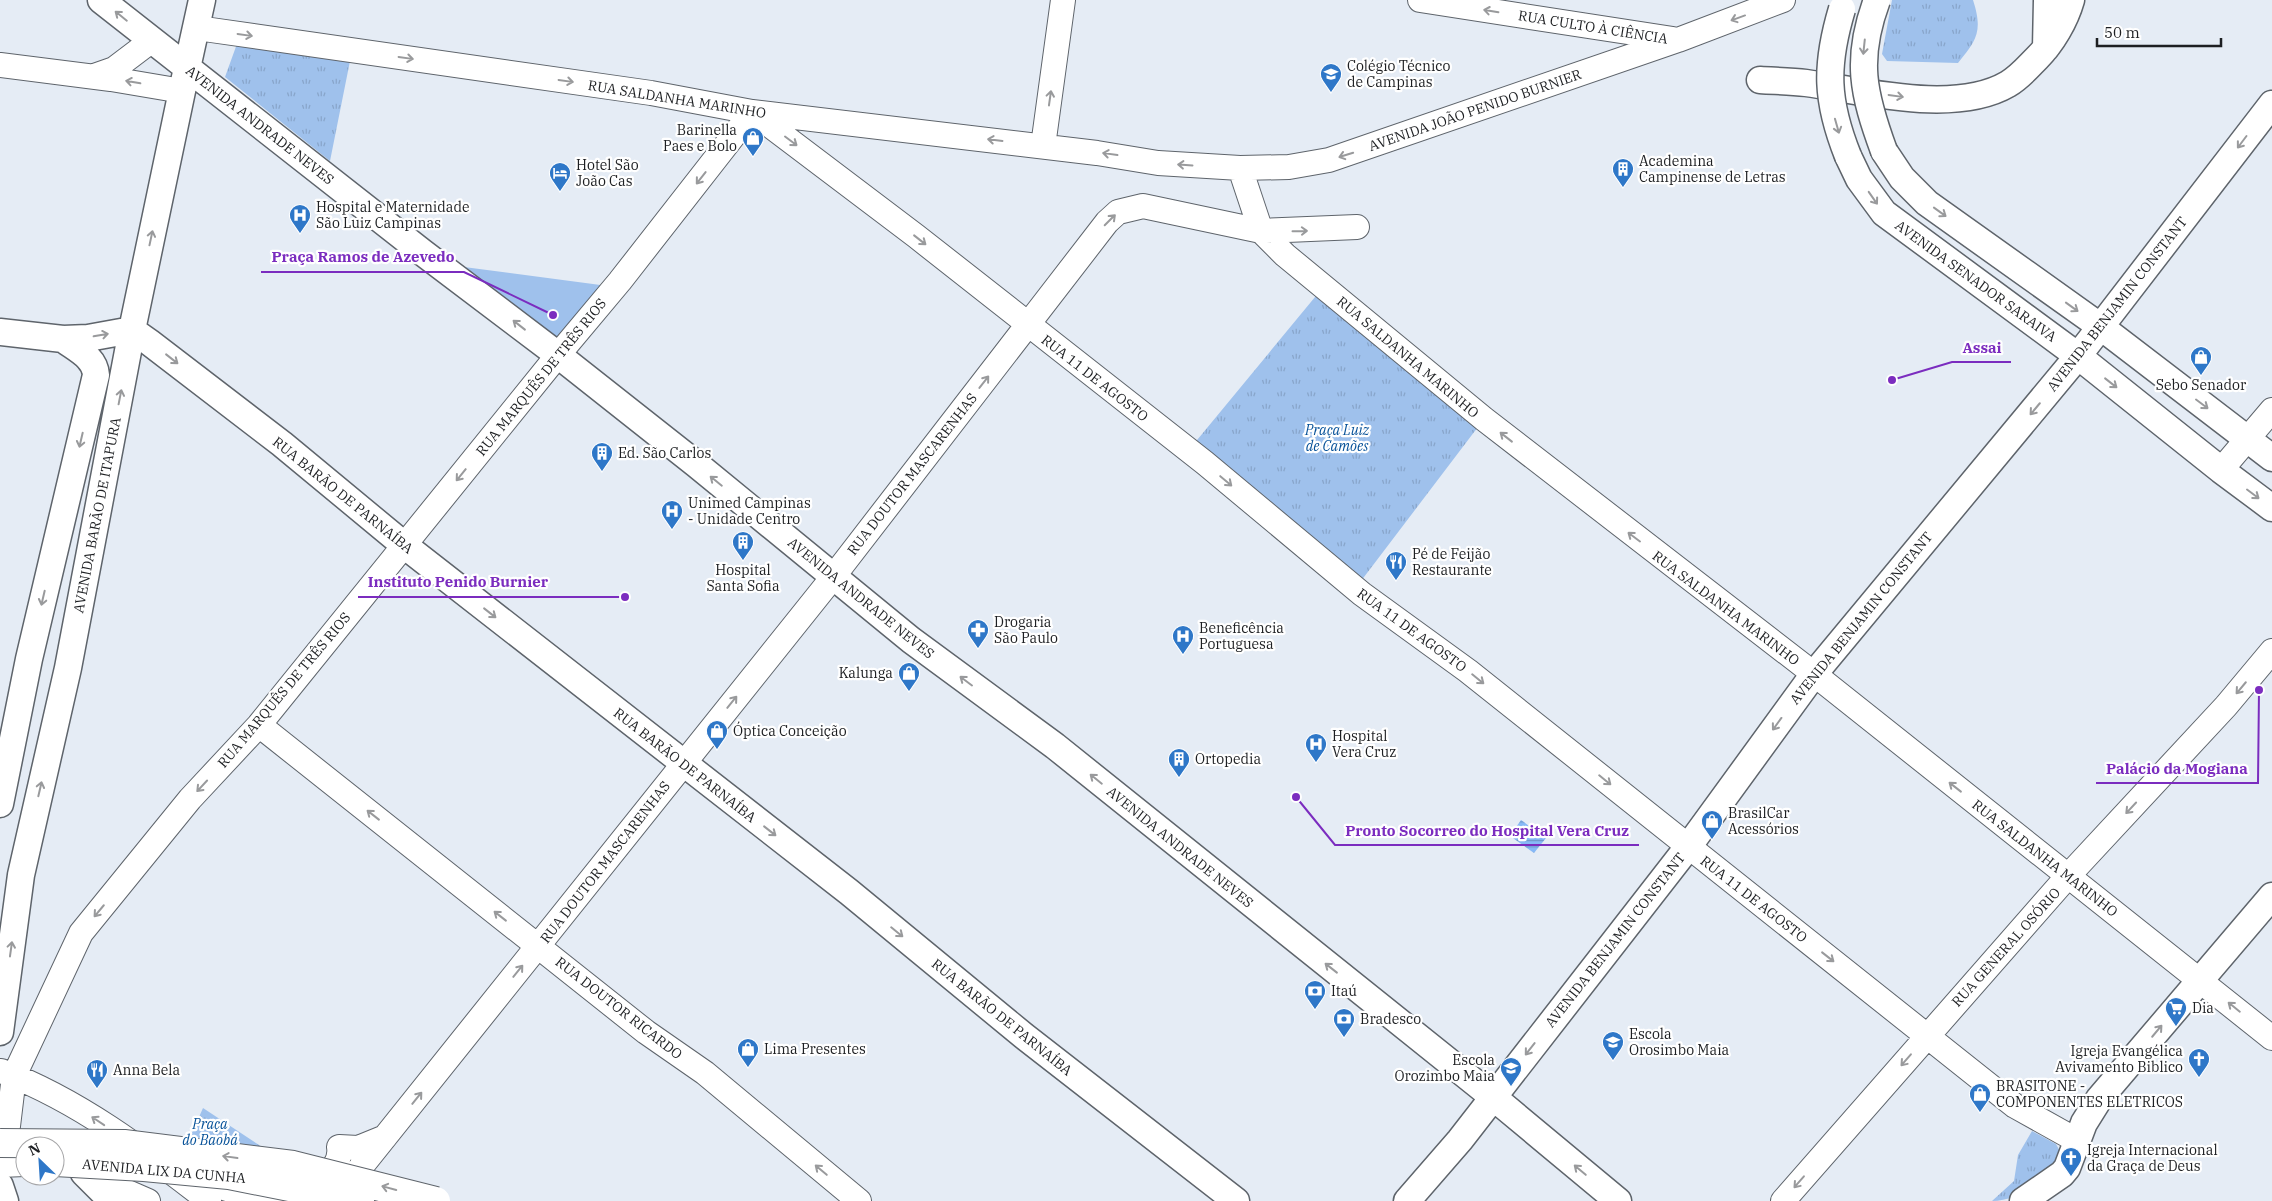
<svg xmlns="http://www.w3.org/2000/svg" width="2272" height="1201" font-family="'IBM Plex Serif',serif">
  <defs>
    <pattern id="grass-tufts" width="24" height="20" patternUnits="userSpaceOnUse" patternTransform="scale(1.25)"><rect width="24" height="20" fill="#9fc1ec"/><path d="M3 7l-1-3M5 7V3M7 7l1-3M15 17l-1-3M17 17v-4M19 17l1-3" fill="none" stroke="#88a5ca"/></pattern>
    <pattern id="water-rules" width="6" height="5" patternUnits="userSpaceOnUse" patternTransform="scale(1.25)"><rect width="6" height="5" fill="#87b9f7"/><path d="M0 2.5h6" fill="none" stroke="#6e96c8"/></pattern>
  </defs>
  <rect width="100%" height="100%" fill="#e5ecf5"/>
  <!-- grass -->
  <path fill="url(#grass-tufts)" d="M1892,0H1973C1983,31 1977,40 1958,63L1887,61L1882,54Z
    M238,41L351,56L330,161L225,77Z
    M1320,291L1484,419L1361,581L1188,451Z
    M203,1108L262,1147L257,1157L187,1144Z
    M2032,1131L2056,1144L2067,1164C2044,1179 2020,1201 1992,1201L2014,1181L2018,1155Z"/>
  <!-- garden -->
  <path fill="#9fc1ec" d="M464,267L608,286L558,344Z"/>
  <!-- water -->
  <path fill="url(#water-rules)" d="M1521,820L1546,838L1534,853L1510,836Z"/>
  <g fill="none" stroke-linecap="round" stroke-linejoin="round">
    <!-- secondary casing -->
    <g stroke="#5e646b" stroke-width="26">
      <path id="secondary" d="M1420,0L1673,39
        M197,28L651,93L752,112L1097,153L1158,163L1240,168L1289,167L1329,160L1678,40L1783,0
        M0,65L111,79L182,91
        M94,76L114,69L151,41
        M752,112L916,236L1205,463L1362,594L1468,671L2015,1106L2076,1140
        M1043,146L1063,0
        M1240,168L1261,231L1285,255L1484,419L1814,674L2272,1038
        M2221,470L2272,410
        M259,725L646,1032L705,1073L859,1201
        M1,1071C78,1100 145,1151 209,1201
        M8,1126L14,1076L81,933L190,799L259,725L558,355L620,281L752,112
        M86,1174L148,1201
        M191,1176C224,1190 257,1201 293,1189
        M316,1186C326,1175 342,1164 339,1147L358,1148L385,1137
        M341,1192L833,577L1107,222L1118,212L1143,206L1261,231L1357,227
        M1783,1201L2068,876L2226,706L2272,651"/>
    </g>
    <!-- primary casing -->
    <g stroke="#5e646b" stroke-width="29">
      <path id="primary" d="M101,0L422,252L558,355L696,464L911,640L1055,746L1493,1097L1618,1201
        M2046,48L2047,0
        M1760,80C1775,81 1791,81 1806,83C1864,91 1955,115 2008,84C2020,77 2028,67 2037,58C2052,43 2065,21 2071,0
        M1884,151L1902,178L1927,203L2101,327L2272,458
        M1848,156L1859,179L1884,213L2078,356L2221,470L2272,508
        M0,332L63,339L88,338L132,330L149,342L282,444L404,545L849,892L1024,1036L1236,1201
        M0,804L29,659L96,375C95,357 76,349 63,339
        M0,1032L21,875L68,668L132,330L182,91L202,0
        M84,1173L112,1201
        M0,1186L5,1201
        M1407,1201L1460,1140L1688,847L1814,674L2078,356L2272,104
        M2023,1201L2062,1174L2067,1168L2084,1123L2099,1099L2272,896"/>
    </g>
    <!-- highway casing -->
    <g stroke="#5e646b" stroke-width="30">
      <path id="highway" d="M0,1163L25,1162"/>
    </g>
    <!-- secondary -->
    <use href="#secondary" stroke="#fff" stroke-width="24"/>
    <!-- primary -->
    <use href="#primary" stroke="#fff" stroke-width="26"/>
    <!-- highway -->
    <use href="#highway" stroke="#fff" stroke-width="28"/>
    <!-- primary-bridge casing -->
    <g stroke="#5e646b" stroke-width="29" stroke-linecap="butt">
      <path id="primary-bridge" d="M1877,0C1855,59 1863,94 1884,151
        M1842,9C1825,66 1826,101 1848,156"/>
    </g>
    <!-- highway-bridge casing -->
    <g stroke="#5e646b" stroke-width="30" stroke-linecap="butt">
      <path id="highway-bridge" d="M0,1143L124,1144L293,1165L436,1201
        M55,1162L144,1167L229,1175L360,1201"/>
    </g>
    <!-- primary-bridge -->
    <use href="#primary-bridge" stroke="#fff" stroke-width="26"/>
    <!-- highway-bridge -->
    <use href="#highway-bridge" stroke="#fff" stroke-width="28"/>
  </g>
  <!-- one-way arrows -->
  <defs><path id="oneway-shaft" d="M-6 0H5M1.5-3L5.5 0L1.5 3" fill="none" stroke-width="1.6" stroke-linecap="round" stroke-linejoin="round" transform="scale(1.25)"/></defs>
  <g stroke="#999a9c">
    <use href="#oneway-shaft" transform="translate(1491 11) rotate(-171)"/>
    <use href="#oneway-shaft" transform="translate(121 16) rotate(-141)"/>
    <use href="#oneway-shaft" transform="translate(1738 18) rotate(160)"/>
    <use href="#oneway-shaft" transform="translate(245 35) rotate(8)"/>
    <use href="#oneway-shaft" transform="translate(1864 47) rotate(96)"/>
    <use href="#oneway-shaft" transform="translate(406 58) rotate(8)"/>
    <use href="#oneway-shaft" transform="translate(566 81) rotate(8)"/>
    <use href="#oneway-shaft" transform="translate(133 82) rotate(-170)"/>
    <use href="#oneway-shaft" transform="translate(1896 96) rotate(8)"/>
    <use href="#oneway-shaft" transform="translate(1050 98) rotate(-82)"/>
    <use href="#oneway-shaft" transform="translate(1837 126) rotate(74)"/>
    <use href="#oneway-shaft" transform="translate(995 140) rotate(-173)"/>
    <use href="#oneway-shaft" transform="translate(791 141) rotate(37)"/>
    <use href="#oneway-shaft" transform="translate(2242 142) rotate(127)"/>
    <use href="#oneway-shaft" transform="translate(1110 154) rotate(-172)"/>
    <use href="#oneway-shaft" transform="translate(1346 155) rotate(163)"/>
    <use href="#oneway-shaft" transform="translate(1185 165) rotate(-176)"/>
    <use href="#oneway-shaft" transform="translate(701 178) rotate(128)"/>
    <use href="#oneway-shaft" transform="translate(1873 198) rotate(55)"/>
    <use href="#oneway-shaft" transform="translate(1940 212) rotate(36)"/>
    <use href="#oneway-shaft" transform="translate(1110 220) rotate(-45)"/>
    <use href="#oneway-shaft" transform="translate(1300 231) rotate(-1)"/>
    <use href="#oneway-shaft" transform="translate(151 238) rotate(-78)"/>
    <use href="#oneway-shaft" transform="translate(920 240) rotate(38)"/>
    <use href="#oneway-shaft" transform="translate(2072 307) rotate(36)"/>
    <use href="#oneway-shaft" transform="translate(519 325) rotate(-142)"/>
    <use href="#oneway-shaft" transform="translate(101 335) rotate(-10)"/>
    <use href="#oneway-shaft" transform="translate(172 359) rotate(38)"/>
    <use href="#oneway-shaft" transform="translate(984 382) rotate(-52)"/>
    <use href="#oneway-shaft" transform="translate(2111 383) rotate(38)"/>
    <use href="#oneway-shaft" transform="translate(120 397) rotate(-79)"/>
    <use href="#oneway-shaft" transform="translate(2202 404) rotate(37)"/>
    <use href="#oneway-shaft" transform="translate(2035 409) rotate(130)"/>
    <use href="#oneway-shaft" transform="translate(1506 437) rotate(-142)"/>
    <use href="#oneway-shaft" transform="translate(81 440) rotate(103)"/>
    <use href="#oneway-shaft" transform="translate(461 475) rotate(129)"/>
    <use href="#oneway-shaft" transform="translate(716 481) rotate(-141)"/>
    <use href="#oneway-shaft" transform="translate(1226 481) rotate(40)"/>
    <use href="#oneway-shaft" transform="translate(2253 494) rotate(37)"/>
    <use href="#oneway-shaft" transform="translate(1634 537) rotate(-143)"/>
    <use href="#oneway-shaft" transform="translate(43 598) rotate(103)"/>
    <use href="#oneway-shaft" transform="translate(490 613) rotate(38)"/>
    <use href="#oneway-shaft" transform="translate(1478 679) rotate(39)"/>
    <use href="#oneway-shaft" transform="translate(966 681) rotate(-143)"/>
    <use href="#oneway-shaft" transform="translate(2241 688) rotate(130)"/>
    <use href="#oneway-shaft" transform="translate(732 702) rotate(-51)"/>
    <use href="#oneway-shaft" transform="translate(1777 724) rotate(126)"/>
    <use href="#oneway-shaft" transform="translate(1096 779) rotate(-141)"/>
    <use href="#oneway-shaft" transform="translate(1605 780) rotate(39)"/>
    <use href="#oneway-shaft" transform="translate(202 786) rotate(133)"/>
    <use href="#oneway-shaft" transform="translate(1955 787) rotate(-142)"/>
    <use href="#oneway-shaft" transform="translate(40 789) rotate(-77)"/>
    <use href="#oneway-shaft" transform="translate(2131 808) rotate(133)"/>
    <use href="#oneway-shaft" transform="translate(373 815) rotate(-142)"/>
    <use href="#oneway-shaft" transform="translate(770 831) rotate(38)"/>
    <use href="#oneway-shaft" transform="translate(99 911) rotate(130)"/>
    <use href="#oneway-shaft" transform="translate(500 916) rotate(-142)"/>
    <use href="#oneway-shaft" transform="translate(897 932) rotate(39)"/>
    <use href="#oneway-shaft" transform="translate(11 949) rotate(-82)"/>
    <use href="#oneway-shaft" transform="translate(1828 957) rotate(38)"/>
    <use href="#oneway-shaft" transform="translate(1331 968) rotate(-142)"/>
    <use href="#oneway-shaft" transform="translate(518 971) rotate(-51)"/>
    <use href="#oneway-shaft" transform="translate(2234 1007) rotate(-141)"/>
    <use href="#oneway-shaft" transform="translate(2157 1031) rotate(-50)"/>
    <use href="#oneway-shaft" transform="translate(1530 1049) rotate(128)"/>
    <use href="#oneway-shaft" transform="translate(1906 1060) rotate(131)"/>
    <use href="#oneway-shaft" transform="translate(417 1098) rotate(-51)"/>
    <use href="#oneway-shaft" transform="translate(98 1121) rotate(-146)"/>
    <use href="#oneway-shaft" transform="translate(230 1157) rotate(-172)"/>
    <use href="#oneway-shaft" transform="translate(821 1170) rotate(-140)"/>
    <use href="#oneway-shaft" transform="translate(1580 1170) rotate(-140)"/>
    <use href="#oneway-shaft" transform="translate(1799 1182) rotate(131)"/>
    <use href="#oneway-shaft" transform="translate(389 1188) rotate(-165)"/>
  </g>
  <!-- icons -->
  <defs>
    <g id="university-pin" transform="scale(1.125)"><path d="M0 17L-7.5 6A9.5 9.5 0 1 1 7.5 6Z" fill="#2e77c8" stroke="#fff"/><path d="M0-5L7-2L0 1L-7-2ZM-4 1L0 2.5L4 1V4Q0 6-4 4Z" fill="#fff"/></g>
    <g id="shop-pin" transform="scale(1.125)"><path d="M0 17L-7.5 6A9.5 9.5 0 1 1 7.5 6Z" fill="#2e77c8" stroke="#fff"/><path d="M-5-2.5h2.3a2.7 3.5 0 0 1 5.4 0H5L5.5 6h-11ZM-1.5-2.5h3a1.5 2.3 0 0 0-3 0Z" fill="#fff"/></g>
    <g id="building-pin" transform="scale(1.125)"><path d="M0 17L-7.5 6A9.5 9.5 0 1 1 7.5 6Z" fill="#2e77c8" stroke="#fff"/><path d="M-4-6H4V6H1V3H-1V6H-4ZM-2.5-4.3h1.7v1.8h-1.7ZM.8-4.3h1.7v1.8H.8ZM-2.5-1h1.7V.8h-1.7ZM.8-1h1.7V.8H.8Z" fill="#fff"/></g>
    <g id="hotel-pin" transform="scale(1.125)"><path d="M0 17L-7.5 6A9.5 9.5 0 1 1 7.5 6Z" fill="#2e77c8" stroke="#fff"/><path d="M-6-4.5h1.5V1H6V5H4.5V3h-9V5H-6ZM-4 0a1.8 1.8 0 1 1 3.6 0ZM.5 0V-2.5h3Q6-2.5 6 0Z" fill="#fff"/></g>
    <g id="hospital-pin" transform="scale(1.125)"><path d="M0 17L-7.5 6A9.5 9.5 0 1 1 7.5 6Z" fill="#2e77c8" stroke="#fff"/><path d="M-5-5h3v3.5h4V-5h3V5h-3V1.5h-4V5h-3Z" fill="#fff"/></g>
    <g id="restaurant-pin" transform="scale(1.125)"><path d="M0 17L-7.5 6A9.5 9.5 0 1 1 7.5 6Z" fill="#2e77c8" stroke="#fff"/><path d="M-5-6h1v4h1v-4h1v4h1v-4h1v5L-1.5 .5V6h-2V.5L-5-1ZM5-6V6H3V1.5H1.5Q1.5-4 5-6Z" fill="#fff"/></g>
    <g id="pharmacy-pin" transform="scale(1.125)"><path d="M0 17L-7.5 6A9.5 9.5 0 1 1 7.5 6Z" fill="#2e77c8" stroke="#fff"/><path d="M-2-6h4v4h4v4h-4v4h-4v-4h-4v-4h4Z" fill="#fff"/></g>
    <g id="bank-pin" transform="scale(1.125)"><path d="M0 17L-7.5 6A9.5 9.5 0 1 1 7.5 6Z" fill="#2e77c8" stroke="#fff"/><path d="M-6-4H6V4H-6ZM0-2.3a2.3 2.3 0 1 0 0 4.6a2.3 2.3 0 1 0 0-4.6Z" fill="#fff"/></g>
    <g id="supermarket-pin" transform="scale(1.125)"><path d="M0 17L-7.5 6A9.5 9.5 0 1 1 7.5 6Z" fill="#2e77c8" stroke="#fff"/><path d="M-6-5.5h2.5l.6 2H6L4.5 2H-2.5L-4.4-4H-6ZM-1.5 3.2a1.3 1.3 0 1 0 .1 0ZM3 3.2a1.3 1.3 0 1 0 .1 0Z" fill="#fff"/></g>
    <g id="school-pin" transform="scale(1.125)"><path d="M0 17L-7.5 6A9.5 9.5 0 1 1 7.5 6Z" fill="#2e77c8" stroke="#fff"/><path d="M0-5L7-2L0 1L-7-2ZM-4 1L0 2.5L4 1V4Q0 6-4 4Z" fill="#fff"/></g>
    <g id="church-pin" transform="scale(1.125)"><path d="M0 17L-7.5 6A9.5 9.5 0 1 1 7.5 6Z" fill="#2e77c8" stroke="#fff"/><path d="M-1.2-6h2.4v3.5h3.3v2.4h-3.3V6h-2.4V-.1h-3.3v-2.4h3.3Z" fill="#fff"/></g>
  </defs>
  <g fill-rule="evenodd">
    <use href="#university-pin" x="1331" y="74"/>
    <use href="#shop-pin" x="753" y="138"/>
    <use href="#building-pin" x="1623" y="169"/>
    <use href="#hotel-pin" x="560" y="173"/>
    <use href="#hospital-pin" x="300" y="215"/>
    <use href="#shop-pin" x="2201" y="357"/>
    <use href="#building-pin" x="602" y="453"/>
    <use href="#hospital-pin" x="672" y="511"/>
    <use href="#building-pin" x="743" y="542"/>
    <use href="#restaurant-pin" x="1396" y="562"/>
    <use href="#pharmacy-pin" x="978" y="630"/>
    <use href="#hospital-pin" x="1183" y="636"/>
    <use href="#shop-pin" x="909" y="673"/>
    <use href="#shop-pin" x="717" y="731"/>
    <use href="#hospital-pin" x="1316" y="744"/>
    <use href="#building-pin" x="1179" y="759"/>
    <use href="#shop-pin" x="1712" y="821"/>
    <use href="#bank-pin" x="1315" y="991"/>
    <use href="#supermarket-pin" x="2176" y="1008"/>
    <use href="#bank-pin" x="1344" y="1019"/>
    <use href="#school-pin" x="1613" y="1042"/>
    <use href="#shop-pin" x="748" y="1049"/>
    <use href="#church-pin" x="2199" y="1059"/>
    <use href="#school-pin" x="1511" y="1068"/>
    <use href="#restaurant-pin" x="97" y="1070"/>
    <use href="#shop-pin" x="1980" y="1094"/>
    <use href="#church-pin" x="2071" y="1158"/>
  </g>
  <g text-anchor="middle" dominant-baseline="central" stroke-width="4.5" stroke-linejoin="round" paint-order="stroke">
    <!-- street labels -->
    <g font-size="14" fill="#1d1f22" stroke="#fff">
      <text transform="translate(1593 27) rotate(9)">RUA CULTO À CIÊNCIA</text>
      <text transform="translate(677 99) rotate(9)">RUA SALDANHA MARINHO</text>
      <text transform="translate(1475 110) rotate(-19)">AVENIDA JOÃO PENIDO BURNIER</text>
      <text transform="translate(260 125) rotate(38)">AVENIDA ANDRADE NEVES</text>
      <text transform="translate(1976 281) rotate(36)">AVENIDA SENADOR SARAIVA</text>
      <text transform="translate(2117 304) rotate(-52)">AVENIDA BENJAMIN CONSTANT</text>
      <text transform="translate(1408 357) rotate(40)">RUA SALDANHA MARINHO</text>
      <text transform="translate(541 377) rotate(-51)">RUA MARQUÊS DE TRÊS RIOS</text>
      <text transform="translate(1095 378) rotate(38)">RUA 11 DE AGOSTO</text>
      <text transform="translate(912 474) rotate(-52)">RUA DOUTOR MASCARENHAS</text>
      <text transform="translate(343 495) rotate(39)">RUA BARÃO DE PARNAÍBA</text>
      <text transform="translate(97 515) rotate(-79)">AVENIDA BARÃO DE ITAPURA</text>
      <text transform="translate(861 598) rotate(39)">AVENIDA ANDRADE NEVES</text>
      <text transform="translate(1726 608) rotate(37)">RUA SALDANHA MARINHO</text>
      <text transform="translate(1861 618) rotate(-51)">AVENIDA BENJAMIN CONSTANT</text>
      <text transform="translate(1412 630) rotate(36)">RUA 11 DE AGOSTO</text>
      <text transform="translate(284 690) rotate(-50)">RUA MARQUÊS DE TRÊS RIOS</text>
      <text transform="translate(685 765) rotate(38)">RUA BARÃO DE PARNAÍBA</text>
      <text transform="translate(1180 847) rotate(39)">AVENIDA ANDRADE NEVES</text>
      <text transform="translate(2045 858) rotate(38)">RUA SALDANHA MARINHO</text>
      <text transform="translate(605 862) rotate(-52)">RUA DOUTOR MASCARENHAS</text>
      <text transform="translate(1754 899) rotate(38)">RUA 11 DE AGOSTO</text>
      <text transform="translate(1615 940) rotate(-52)">AVENIDA BENJAMIN CONSTANT</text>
      <text transform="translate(2006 947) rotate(-48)">RUA GENERAL OSÓRIO</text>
      <text transform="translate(619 1008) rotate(38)">RUA DOUTOR RICARDO</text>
      <text transform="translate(1002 1017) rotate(39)">RUA BARÃO DE PARNAÍBA</text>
      <text transform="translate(164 1171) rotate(5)">AVENIDA LIX DA CUNHA</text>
    </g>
    <!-- poi labels -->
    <g font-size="14" fill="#1d1f22" stroke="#fff" text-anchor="start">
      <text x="1347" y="66">Colégio Técnico<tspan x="1347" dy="16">de Campinas</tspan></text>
      <text x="737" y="130" text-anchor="end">Barinella<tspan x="737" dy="16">Paes e Bolo</tspan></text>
      <text x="1639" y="161">Academina<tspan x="1639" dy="16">Campinense de Letras</tspan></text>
      <text x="576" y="165">Hotel São<tspan x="576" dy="16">João Cas</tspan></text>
      <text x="316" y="207">Hospital e Maternidade<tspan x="316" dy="16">São Luiz Campinas</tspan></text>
      <text x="2201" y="385" text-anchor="middle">Sebo Senador</text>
      <text x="618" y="453">Ed. São Carlos</text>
      <text x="688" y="503">Unimed Campinas<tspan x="688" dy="16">- Unidade Centro</tspan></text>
      <text x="1412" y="554">Pé de Feijão<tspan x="1412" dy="16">Restaurante</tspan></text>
      <text x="743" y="570" text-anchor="middle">Hospital<tspan x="743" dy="16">Santa Sofia</tspan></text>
      <text x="994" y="622">Drogaria<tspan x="994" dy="16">São Paulo</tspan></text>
      <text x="1199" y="628">Beneficência<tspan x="1199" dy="16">Portuguesa</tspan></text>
      <text x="893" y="673" text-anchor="end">Kalunga</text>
      <text x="733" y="731">Óptica Conceição</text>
      <text x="1332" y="736">Hospital<tspan x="1332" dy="16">Vera Cruz</tspan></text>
      <text x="1195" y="759">Ortopedia</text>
      <text x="1728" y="813">BrasilCar<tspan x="1728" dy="16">Acessórios</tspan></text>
      <text x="1331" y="991">Itaú</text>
      <text x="2192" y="1008">Dia</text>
      <text x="1360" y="1019">Bradesco</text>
      <text x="1629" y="1034">Escola<tspan x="1629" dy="16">Orosimbo Maia</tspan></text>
      <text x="764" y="1049">Lima Presentes</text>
      <text x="2183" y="1051" text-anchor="end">Igreja Evangélica<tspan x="2183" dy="16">Avivamento Biblico</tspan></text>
      <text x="1495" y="1060" text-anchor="end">Escola<tspan x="1495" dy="16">Orozimbo Maia</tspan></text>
      <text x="113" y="1070">Anna Bela</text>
      <text x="1996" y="1086">BRASITONE -<tspan x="1996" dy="16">COMPONENTES ELETRICOS</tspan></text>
      <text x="2087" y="1150">Igreja Internacional<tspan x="2087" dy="16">da Graça de Deus</tspan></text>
    </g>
    <!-- park labels -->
    <g font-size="14" font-style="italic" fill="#065198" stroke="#fff">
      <text x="1337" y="430">Praça Luiz<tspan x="1337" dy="16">de Camões</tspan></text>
      <text x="210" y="1124">Praça<tspan x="210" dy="16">do Baobá</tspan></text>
    </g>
  </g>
  <!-- callouts -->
  <path fill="none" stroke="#7b2cbf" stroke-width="2" d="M553 315L464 272H261M1892 380L1952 362H2011M625 597L558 597H358M2259 690L2258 783H2096M1296 797L1335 845H1639"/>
  <g fill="#7b2cbf" stroke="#fff" stroke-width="2">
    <circle cx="553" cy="315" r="5"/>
    <circle cx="1892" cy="380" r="5"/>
    <circle cx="625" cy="597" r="5"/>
    <circle cx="2259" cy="690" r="5"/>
    <circle cx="1296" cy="797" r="5"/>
  </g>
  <g font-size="15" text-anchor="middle" font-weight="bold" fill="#7b2cbf" stroke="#fff" stroke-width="4.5" stroke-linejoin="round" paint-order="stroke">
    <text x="363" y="262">Praça Ramos de Azevedo</text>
    <text x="1982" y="353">Assai</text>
    <text x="458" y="587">Instituto Penido Burnier</text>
    <text x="2177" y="774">Palácio da Mogiana</text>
    <text x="1487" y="836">Pronto Socorreo do Hospital Vera Cruz</text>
  </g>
  <!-- north arrow -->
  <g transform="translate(40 1161) rotate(335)"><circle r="24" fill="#ffffff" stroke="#a5a5a7"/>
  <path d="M0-4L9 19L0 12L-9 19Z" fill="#2e77c8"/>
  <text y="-8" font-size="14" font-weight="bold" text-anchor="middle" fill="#1d1f22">N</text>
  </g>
  <!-- scale -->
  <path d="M2097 38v8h124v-8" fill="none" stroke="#1d1f22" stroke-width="2.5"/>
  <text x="2104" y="38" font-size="15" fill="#1d1f22" stroke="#ffffff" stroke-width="4" paint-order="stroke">50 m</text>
</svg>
